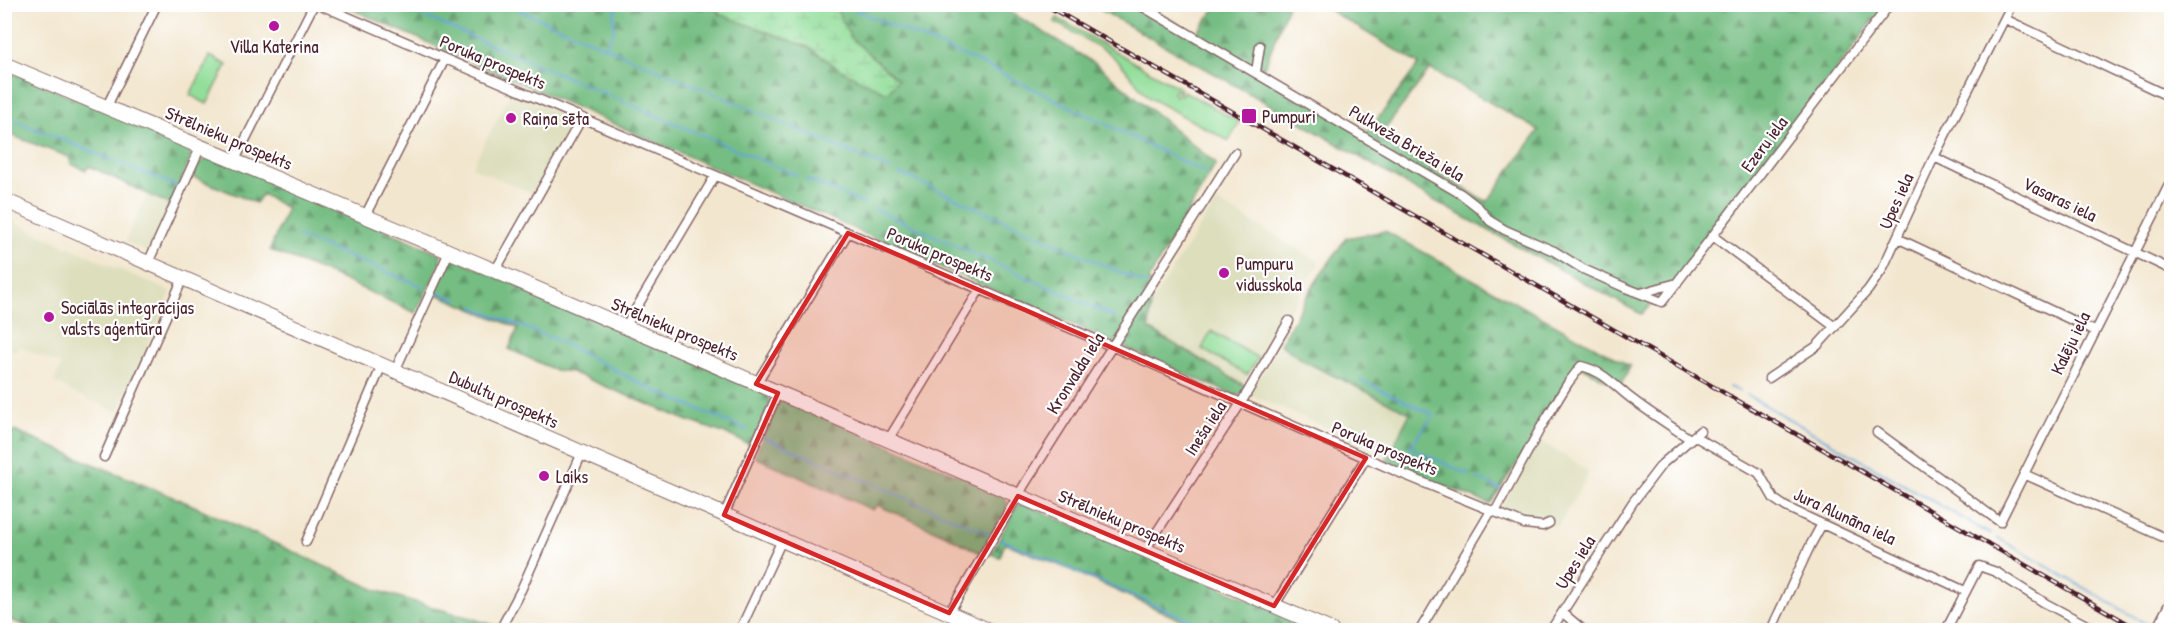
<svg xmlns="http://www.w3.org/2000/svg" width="2176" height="635" font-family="'Patrick Hand',sans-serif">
  <defs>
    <pattern id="forest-firs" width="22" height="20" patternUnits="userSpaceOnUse" patternTransform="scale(1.5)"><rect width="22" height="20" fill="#75bd82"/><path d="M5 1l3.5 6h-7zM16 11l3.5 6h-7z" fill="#62996b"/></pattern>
    <pattern id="wetland-marsh" width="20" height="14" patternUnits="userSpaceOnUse" patternTransform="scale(1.5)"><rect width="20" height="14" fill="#92de9a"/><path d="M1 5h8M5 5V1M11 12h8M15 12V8" fill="none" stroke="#7fbe85"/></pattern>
  </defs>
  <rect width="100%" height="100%" fill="#fff"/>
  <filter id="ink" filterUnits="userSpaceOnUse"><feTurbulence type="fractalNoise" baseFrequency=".0167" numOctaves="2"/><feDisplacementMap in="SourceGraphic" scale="12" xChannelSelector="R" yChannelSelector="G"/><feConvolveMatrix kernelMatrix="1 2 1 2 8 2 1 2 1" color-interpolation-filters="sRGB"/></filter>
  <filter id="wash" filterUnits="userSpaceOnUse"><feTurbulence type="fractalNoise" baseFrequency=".008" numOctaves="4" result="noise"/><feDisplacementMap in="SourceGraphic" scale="24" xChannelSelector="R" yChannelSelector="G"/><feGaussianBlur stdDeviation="1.35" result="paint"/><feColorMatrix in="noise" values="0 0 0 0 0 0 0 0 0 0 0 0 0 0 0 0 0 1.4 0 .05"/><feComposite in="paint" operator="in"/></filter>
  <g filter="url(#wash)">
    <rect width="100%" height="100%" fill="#f2e6ce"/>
    <!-- built -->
    <path fill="#dddebc" d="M511,92L573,120L532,194L472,167Z
      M147,194L171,205L148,252L125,242Z
      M1216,201L1320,262L1238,392L1131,335Z
      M4,218L171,292L118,412L73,393L54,382L61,365L19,346L16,352L5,347Z
      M1280,344L1306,362L1410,413L1389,455L1249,394Z
      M1539,440L1590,472L1557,528L1544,521L1540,525L1500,508Z"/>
    <!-- grass -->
    <path fill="#92de9a" stroke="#6e7e62" stroke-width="1.5" d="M1057,18L1181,89L1180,92L1175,90L1173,93L1176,96L1178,93L1181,95L1184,91L1239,122L1229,141L1148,97L1122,65L1108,52L1055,22Z
      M210,56L227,65L207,104L190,95Z
      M1211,331L1258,358L1247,375L1202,349Z"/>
    <!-- forest -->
    <path fill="url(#forest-firs)" stroke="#606e56" stroke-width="1.5" fill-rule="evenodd" d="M342,5H716L719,14L808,47L844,72L898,80L851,38L837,11L820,5H999L1096,64L1216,164L1148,280L1152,286L1149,329L1247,387L1242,394L1236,396Z
      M1092,5H1144L1196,34L1218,5H1288L1263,71L1368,132L1419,64L1321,5H1885L1682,275L1641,314L1428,197L1295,119ZM1430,69L1539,130L1487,202L1378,138Z
      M4,69L186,144L190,150L191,157L171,205L89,166L86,170L71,164L69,157L5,133Z
      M216,157L441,254L439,266L416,313L332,275L270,250L287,208L262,194L256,203L193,177C194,164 204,158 216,157Z
      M1385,231L1630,366L1620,388L1581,366L1490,504L1385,462L1410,413L1306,362L1280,344L1313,286L1346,238Z
      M454,258L766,392L769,400L768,407L750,445L729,435L686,420L571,372L555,370L509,349L518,328L436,294L435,292L449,261Z
      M782,400L1003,494L1007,501V508L980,553L944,534L877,505L873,510L755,457L774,409Z
      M4,427L190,504L378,591L497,626L503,630H36L5,618Z
      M1023,504L1321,630H1203L1071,570L1005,543L1000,557L991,554L1018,505Z"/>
    <!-- wetland -->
    <path fill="url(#wetland-marsh)" stroke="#6e7e62" stroke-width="1.5" d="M716,5H820L837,11L851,38L898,80L887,93L844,72L808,47L719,14Z"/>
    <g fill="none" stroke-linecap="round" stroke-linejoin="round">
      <!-- stream -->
      <path stroke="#65a3d7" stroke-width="2" d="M395,4L796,175
        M505,4L890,169
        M841,4L978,62L1206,173
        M605,46L614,31V14L619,4
        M4,116L179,187
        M899,173L1146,284
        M806,179L864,204
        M875,209L1115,317
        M297,236L424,287
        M437,292L457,300
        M473,307L561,342L653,390L747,430
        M1360,380L1434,415L1410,447L1469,475
        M1729,387L1740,391
        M1747,395L1990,534
        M765,438L990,534
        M1477,478L1502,490
        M1998,538L2150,626
        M1000,539L1214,630"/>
    </g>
  </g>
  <g filter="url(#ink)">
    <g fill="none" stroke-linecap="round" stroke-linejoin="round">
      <!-- minor casing -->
      <g stroke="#856564" stroke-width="11">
        <path id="minor" d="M318,4L1118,349L1405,475L1524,524L1543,526L1549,523
          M1138,4L1461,194L1479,208L1490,221L1505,230L1554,251L1583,269L1626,288L1662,302L1890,4
          M2005,19L2172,98
          M1256,72L1260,46
          M107,106L157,4
          M1934,157L2172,270
          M235,160L314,4
          M365,216L445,59
          M1714,237L1835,327
          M1897,238L2095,331
          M148,263L201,146
          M495,271L582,118
          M1641,293L1677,283
          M625,327L715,176
          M395,371L449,252
          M1769,378L1817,346L1868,290L1882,270L1934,157L2012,4
          M756,384L848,233
          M1877,432L2000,522L2172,179
          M1694,436L1759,473L1774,499L1786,507L1965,591
          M888,440L980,289
          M104,457L183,278
          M2024,474L2172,541
          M1495,512L1541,427L1568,383L1581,366C1602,371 1612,383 1628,396C1647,411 1669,425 1690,439
          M724,515L778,393
          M306,542L382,365
          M1145,550L1241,403L1289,321
          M1274,606L1366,458
          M949,613L1026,482L1235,153
          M1563,613L1583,630
          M500,630L521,590L582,453
          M740,630L782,540
          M1420,630L1491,511
          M1551,630L1633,502L1662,464L1700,431
          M1771,630L1810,546L1822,524
          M1946,630L1979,566L1996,572L2045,603L2096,630"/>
      </g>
      <!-- secondary casing -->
      <g stroke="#856564" stroke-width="15">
        <path id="secondary" d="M2158,630L2172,603"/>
      </g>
      <!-- primary casing -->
      <g stroke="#856564" stroke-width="16">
        <path id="primary" d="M4,64L479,264L1331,630
          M4,200L988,630"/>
      </g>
      <!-- minor -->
      <use href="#minor" stroke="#fff" stroke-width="8"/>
      <!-- secondary -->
      <use href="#secondary" stroke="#fff" stroke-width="12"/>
      <!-- primary -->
      <use href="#primary" stroke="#fff" stroke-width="14"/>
      <!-- rail casing -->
      <g stroke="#4a1f2b" stroke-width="4.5">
        <path id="rail" d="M1044,4L2139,630"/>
      </g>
      <!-- rail -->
      <use href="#rail" stroke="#fff" stroke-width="2" stroke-dasharray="7" stroke-linecap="butt"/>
    </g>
  </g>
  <!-- marked area -->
  <path fill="#d62828" fill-opacity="0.2" stroke="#d62828" stroke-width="4.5" stroke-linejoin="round" d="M848,233L1366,458L1274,606L1018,496L949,613L724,515L778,393L756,384Z"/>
  <!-- markers -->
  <g fill="#b5179e" stroke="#fff" stroke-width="2">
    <circle cx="274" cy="26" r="6"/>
    <rect x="1241" y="108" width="16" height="16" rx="3"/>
    <circle cx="511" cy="118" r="6"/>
    <circle cx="1224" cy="273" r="6"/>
    <circle cx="49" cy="317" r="6"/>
    <circle cx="544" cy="476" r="6"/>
  </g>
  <g text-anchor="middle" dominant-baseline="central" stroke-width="4.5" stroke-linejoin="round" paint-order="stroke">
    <!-- poi labels -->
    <g font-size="18" fill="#4a1f2b" stroke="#fff" text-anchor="start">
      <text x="274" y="46" text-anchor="middle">Villa Katerina</text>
      <text x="1262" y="116">Pumpuri</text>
      <text x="523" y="118">Raiņa sēta</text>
      <text x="1236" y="263">Pumpuru<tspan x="1236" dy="21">vidusskola</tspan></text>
      <text x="61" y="307">Sociālās integrācijas<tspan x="61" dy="21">valsts aģentūra</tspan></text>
      <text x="556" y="476">Laiks</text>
    </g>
    <!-- street labels -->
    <g font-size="18" fill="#4a1f2b" stroke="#fff">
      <text transform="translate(493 62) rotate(23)">Poruka prospekts</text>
      <text transform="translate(229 138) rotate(23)">Strēlnieku prospekts</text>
      <text transform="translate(1407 143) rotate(31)">Pulkveža Brieža iela</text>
      <text transform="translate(1764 144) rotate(-53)">Ezeru iela</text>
      <text transform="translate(2060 199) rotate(26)">Vasaras iela</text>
      <text transform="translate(1896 201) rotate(-66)">Upes iela</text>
      <text transform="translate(940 254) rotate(23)">Poruka prospekts</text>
      <text transform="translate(675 329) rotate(23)">Strēlnieku prospekts</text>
      <text transform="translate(2070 343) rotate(-64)">Kalēju iela</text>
      <text transform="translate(1075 373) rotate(-58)">Kronvalda iela</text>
      <text transform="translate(504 399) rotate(24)">Dubultu prospekts</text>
      <text transform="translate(1205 428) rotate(-57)">Ineša iela</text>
      <text transform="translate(1385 448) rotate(23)">Poruka prospekts</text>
      <text transform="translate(1845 516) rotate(25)">Jura Alunāna iela</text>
      <text transform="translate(1122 521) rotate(23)">Strēlnieku prospekts</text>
      <text transform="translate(1575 562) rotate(-58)">Upes iela</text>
    </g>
  </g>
  <!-- margin -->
  <rect width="2176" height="635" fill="none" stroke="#fff" stroke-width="24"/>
</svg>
